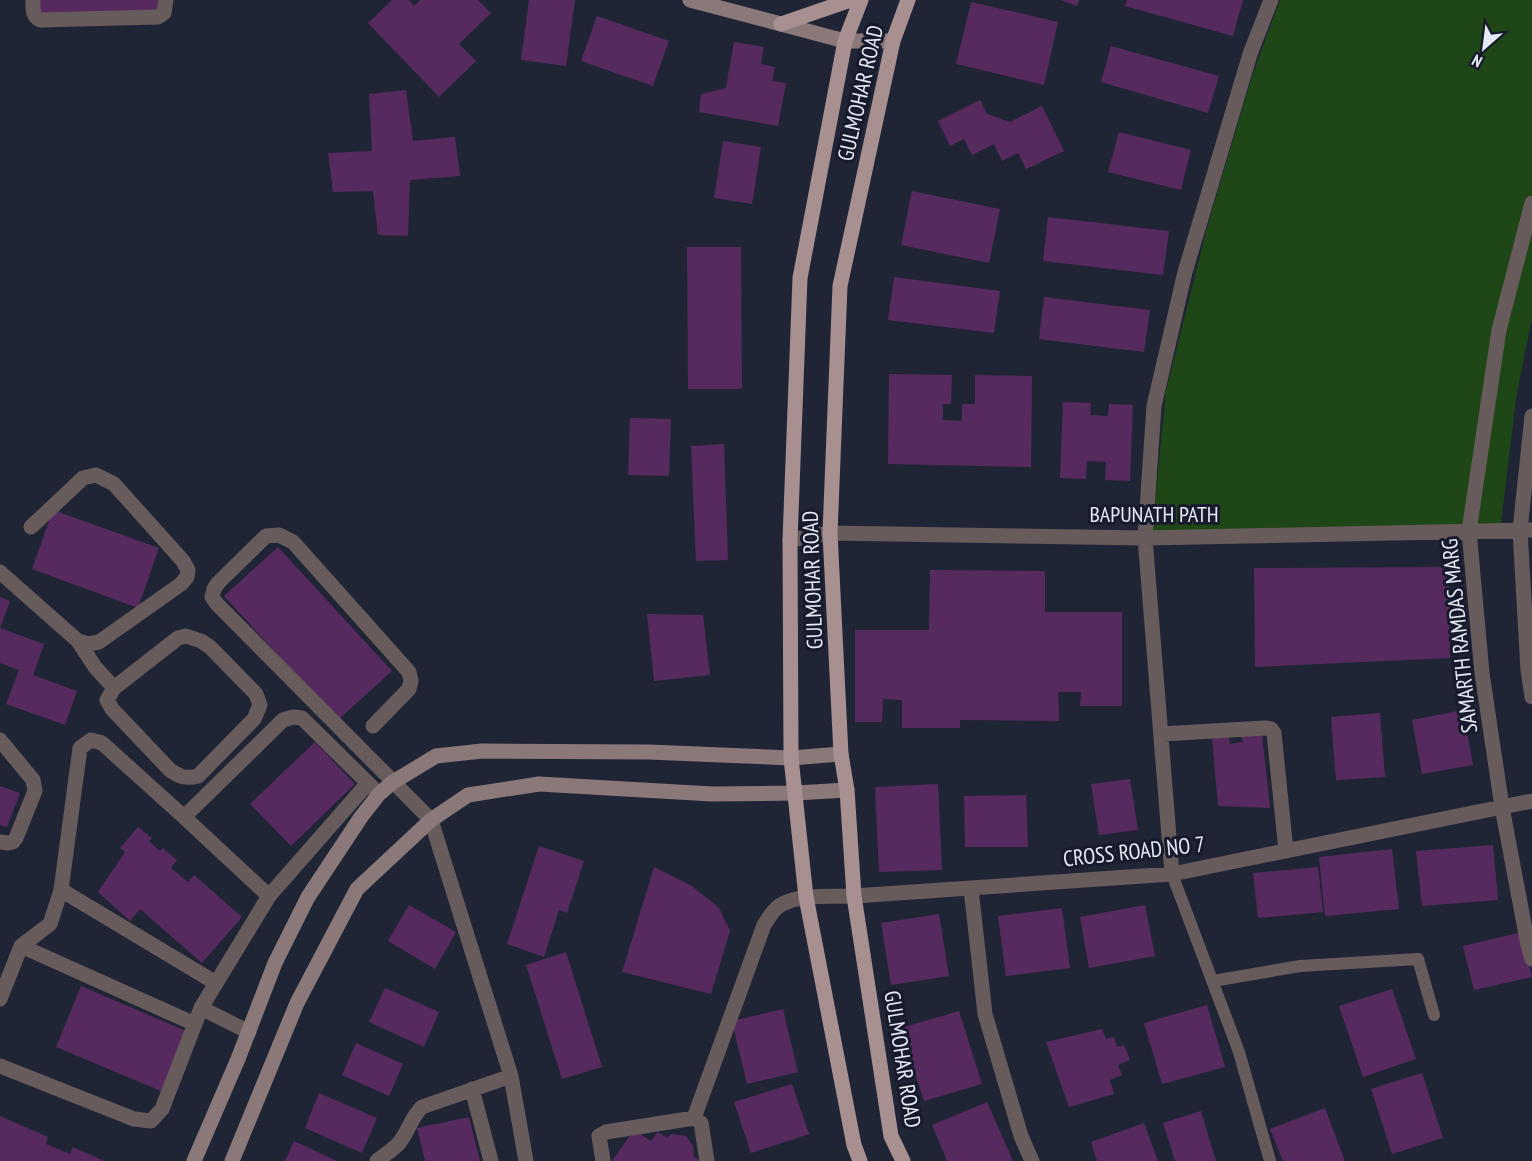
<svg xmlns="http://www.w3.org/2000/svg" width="1532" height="1161" font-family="'PT Sans Narrow',sans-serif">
  <rect width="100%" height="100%" fill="#202536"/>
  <!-- green -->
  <path fill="#1f4617" d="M1280,0H1532V317L1516,399L1500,531L1152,532L1166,391L1207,228L1251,79Z"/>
  <!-- building -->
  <path fill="#562a5f" d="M35,0H161L162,11L36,16Z
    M392,0H409L414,6L420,0H478L491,13L459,44L476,61L439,97L368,23Z
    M529,0H575L566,66L521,60Z
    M1061,0H1079L1077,6Z
    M1127,0H1243L1233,36L1125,6Z
    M971,2L1058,22L1044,85L956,64Z
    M597,16L669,41L653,86L581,61Z
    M734,42L764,47L761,64L775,67L772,81L786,83L778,126L699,112L701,94L726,88Z
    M1111,46L1219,76L1208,113L1101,82Z
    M406,90L413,141L455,137L460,176L410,180L408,236L378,235L373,191L333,192L328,153L372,151L369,94Z
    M980,100L987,114L1010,122L1042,106L1064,151L1026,169L1018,153L1002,161L994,144L972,155L964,139L950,146L938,121Z
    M1119,132L1191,150L1181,190L1108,172Z
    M723,141L761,147L752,204L714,198Z
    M912,191L1000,209L989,263L901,245Z
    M1048,217L1169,231L1163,275L1043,261Z
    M687,247H741L742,389H688Z
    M894,277L1000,291L994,333L888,320Z
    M1044,297L1150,310L1144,352L1039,339Z
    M889,374L952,375L951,404H943V420L962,421V404H975V375L1032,376L1031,467L888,464Z
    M1063,402L1091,403L1090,415L1108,416L1109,404L1133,405L1130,481L1105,480L1106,462L1087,461L1086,479L1060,478Z
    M630,418L671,419L669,476L628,475Z
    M724,444L728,560L696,561L691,446Z
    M53,510L159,548L138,608L32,569Z
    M278,547L392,671L338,720L224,596Z
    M1449,567L1450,658L1255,667L1254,568Z
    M930,570L1045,571V612H1122V706H1080L1081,692H1058L1059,721L960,720V728H902V700L883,699L882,722H855V630H929Z
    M0,597L10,601L0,628L44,644L33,675L77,691L65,725L6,704L19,670L0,663Z
    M647,614L703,615L710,675L654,681Z
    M1463,710L1473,765L1422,774L1412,720Z
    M1380,713L1385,777L1336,780L1331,717Z
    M1262,735L1270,808L1218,806L1212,737L1229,736L1230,744L1243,742L1241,736Z
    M315,742L355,784L291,846L250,804Z
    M1130,779L1138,830L1099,835L1091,784Z
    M938,784L942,870L879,872L875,787Z
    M0,786L20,793L7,827L0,825Z
    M1026,795L1028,847H965L964,796Z
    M138,827L152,838L149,841L160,851L163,848L177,860L171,868L188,882L194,875L242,917L202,963L140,909L130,921L98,892L125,852L120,848Z
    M1493,845L1498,900L1422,906L1416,851Z
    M539,846L584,861L567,913L559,910L544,957L507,944Z
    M1392,849L1399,909L1325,916L1319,857Z
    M654,867L692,886L719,908L730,931L711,994L622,972Z
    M1318,867L1323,912L1258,918L1253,873Z
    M409,905L456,932L435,969L388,941Z
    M1145,905L1155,956L1089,968L1080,917Z
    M1062,908L1070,968L1006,976L998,916Z
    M939,914L949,976L891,985L881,923Z
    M1522,932L1532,977L1474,990L1463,946Z
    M566,952L602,1067L562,1079L526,965Z
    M81,986L186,1031L161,1091L56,1047Z
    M385,988L439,1012L424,1047L369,1022Z
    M1392,989L1416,1059L1363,1077L1339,1006Z
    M1207,1005L1225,1067L1162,1084L1144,1023Z
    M783,1009L798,1072L747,1084L732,1021Z
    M959,1011L982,1084L924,1101L901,1028Z
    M1102,1029L1106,1039L1114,1037L1117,1047L1124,1045L1130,1060L1118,1065L1122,1075L1110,1080L1114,1094L1069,1107L1046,1042Z
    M356,1043L403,1064L389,1096L342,1075Z
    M1422,1073L1443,1138L1392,1154L1371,1089Z
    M792,1084L809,1134L751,1153L734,1102Z
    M319,1093L377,1118L362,1153L305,1128Z
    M987,1102L1013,1161H947L932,1125Z
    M1325,1108L1345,1161H1283L1270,1129Z
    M1201,1111L1216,1161H1175L1163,1123Z
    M0,1116L48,1137L46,1144L70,1154L73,1147L104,1161H0Z
    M469,1117L480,1161H425L417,1128Z
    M1144,1123L1158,1161H1097L1091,1142Z
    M634,1130L651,1141L658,1132L667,1138L671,1134L686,1136L693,1146L694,1157L700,1161H612Z
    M294,1141L337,1161H285Z"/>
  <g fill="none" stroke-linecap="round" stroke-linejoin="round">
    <!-- lane -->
    <path stroke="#675b5b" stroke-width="12" d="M1172,874L1239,1052L1270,1161
      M1213,981L1300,966L1418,959L1434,1015"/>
    <!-- street -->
    <path stroke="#675b5b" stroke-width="15" d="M33,0C33,9 32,16 40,20L158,17L164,13L166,0
      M1532,203L1499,330L1469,531L1482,673L1502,807L1528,945L1532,959
      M1532,416L1520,530L1528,670L1532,697
      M790,540L830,533L1145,538L1532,530
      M0,572L78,641L88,644L99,642L181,584L187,577L188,570L183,561L114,484L96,475L83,478L31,527
      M186,636L201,641L210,647L256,694L260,705L254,719L198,776C186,779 180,777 170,770L112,709L107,700L114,688L178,638Z
      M78,641L95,667L114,688
      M373,726L409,689L411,681L409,672L293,542L279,535L266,536L218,583L214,589L212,597L217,604L431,820L511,1076L526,1161
      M1161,734L1265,728L1271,729L1274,733L1286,851
      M0,740L33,780L35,791L16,838L13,842L8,843L0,842
      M184,817L269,896
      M1172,874L1145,538L1154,406L1185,272L1250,54L1271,0
      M971,889L985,1014L1021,1136L1032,1161
      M61,890L216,983
      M21,946L195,1024
      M0,999L21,946L50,924L61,890L80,748L91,740L102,743L184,817L283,720L293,717L302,718L379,794
      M201,1008L249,1032
      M0,1066L134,1119L151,1121L162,1109L201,1008L269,896L368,783
      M472,1089L491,1161
      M694,1118L764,925C768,919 772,911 779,906C799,893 831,897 854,896L1172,874L1532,801
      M377,1161C384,1155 393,1150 399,1143C409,1131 411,1117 422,1107L511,1076
      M603,1161L599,1136L606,1132L694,1118L701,1123L707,1161"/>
    <!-- secondary -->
    <path stroke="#8b7979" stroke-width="15" d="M690,0L845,41H893
      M194,1161L238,1059L275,963L308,897L361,817L379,794L393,782L436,756L482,751L649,752L791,758L841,754
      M232,1161L297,1003L357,889L431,820L468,795L539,784L712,794L796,793L847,790"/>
    <!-- primary -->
    <path stroke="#a89090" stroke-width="15" d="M781,24L851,0
      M860,1161L854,1145L806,897L791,758L790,540L800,278L845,41L861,0
      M903,1161L891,1136L854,896L847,790L841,754L830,533L840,286L893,41L908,0"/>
  </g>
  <g text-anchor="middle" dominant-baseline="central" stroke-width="6" stroke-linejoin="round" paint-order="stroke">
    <!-- street labels -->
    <g font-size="22" fill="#e6eaf5" stroke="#171b2c">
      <text transform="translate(860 93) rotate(-77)">GULMOHAR ROAD</text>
      <text x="1154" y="514">BAPUNATH PATH</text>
      <text transform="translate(812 580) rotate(-92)">GULMOHAR ROAD</text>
      <text transform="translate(1459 636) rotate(-96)">SAMARTH RAMDAS MARG</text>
      <text transform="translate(1134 851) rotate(-6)">CROSS ROAD NO 7</text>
      <text transform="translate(903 1059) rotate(81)">GULMOHAR ROAD</text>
    </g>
  </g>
  <!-- north arrow -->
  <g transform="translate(1484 48) rotate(208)" stroke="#171b2c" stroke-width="4.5" paint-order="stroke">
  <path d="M0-4.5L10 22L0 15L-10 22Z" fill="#e6eaf5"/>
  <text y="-9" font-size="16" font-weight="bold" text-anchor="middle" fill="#e6eaf5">N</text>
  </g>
</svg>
